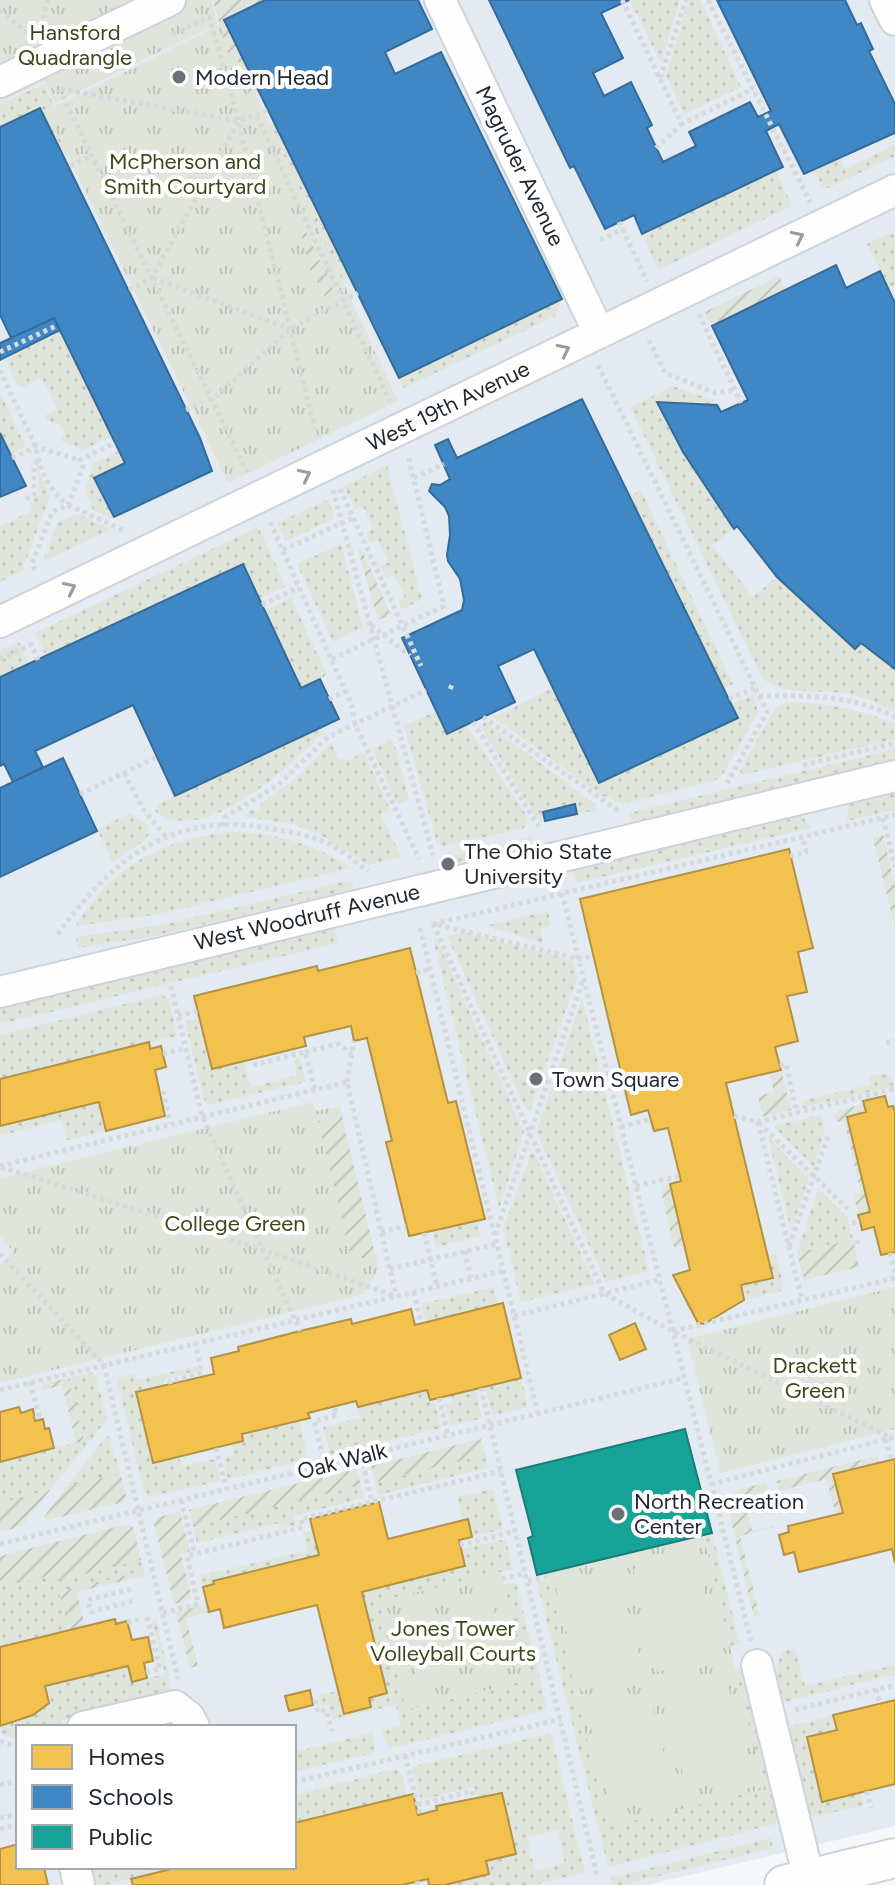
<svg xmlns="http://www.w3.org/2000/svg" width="895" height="1885" font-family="Figtree,sans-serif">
  <defs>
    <pattern id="grass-dots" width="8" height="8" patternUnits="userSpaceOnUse" patternTransform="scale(2)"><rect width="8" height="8" fill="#e0e5dc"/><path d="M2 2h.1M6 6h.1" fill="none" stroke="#c0c4bd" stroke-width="1.8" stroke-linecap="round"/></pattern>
    <pattern id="park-tufts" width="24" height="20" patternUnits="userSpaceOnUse" patternTransform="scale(2)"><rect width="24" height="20" fill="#e0e5dc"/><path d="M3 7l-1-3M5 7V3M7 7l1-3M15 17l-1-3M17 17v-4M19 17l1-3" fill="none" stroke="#c0c4bd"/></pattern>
    <pattern id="garden-furrows" width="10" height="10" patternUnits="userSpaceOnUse" patternTransform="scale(2)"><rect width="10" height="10" fill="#e0e5dc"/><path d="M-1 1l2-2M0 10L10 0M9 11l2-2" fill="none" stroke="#c0c4bd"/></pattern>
  </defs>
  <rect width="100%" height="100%" fill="#f5f8fb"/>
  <!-- built -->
  <path fill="#e3eaf2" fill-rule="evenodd" d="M0,0H895V1826L647,1885H0ZM18,1727H294V1867H18Z"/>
  <!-- grass -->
  <path fill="url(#grass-dots)" fill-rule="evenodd" d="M630,0H680L662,59L659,60Z
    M689,0H700L741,87L684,114L666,75Z
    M44,84L76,152L65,156L56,139L0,127V104Z
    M275,123L350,277L343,281L268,127Z
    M895,145V156L828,188L822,186L814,169L839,157L845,169Z
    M776,171L792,206L658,270L642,234Z
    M892,232L895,239V285L888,288L867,244Z
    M562,299L555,316L404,388L399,378Z
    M60,330L112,436L83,450L61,441L65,433L60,425L46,420L44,416L57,409L42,378L23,387L17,385L6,362L8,356Z
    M673,386L712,400L714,405L657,402L683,452L734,529L712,545L753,597L777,577L895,669V712C880,704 865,698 848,694C820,688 787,698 763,679L630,407Z
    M0,393L26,447L11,454L0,433Z
    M119,451L125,463L95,478L114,517L111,519L93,510L85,491L94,463Z
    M387,465L422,599L401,610L398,601L405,597L394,575L387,578L381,566L389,562L378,540L370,543L365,532L373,529L363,506L355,509L344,486Z
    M37,467L50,496L22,571L0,582V526L32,511L29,503L39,495Z
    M641,491L733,684L724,688L629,496Z
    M329,499L334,519L286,541L277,523Z
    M78,514L111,529L43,562L58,522Z
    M258,527L286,586L259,599L242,564L46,656L35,633Z
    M341,544L363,627L333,642L297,564Z
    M291,598L327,675L301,688L265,611Z
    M19,642L30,664L0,677V650Z
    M553,688L600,783L738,718L731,704L753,694L758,712L722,776L713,781L623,804L601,795L493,717Z
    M788,702C826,703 861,709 895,724V739L742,775L740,770L776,707Z
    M436,711L447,734L466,725L528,818L524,828L444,846L437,843L404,726Z
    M485,722L595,804L596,810L577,814L574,805L543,812L545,821L540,823L481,727Z
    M323,727L325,731C292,764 203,850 155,811L160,803Z
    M393,739L409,800L398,805L372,749Z
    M331,743L339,759L343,758L345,761L364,753L390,809L381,814L401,857L368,865L319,834L292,824L246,817L250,809L259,811L262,802L295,779Z
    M895,749V759L631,823L629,813Z
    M895,793V810L847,821L849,804Z
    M131,813L147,825L149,834L146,839L112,862L97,829Z
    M802,816L811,828L576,883L573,871Z
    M225,832C273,831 311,843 352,868L154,915L76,926C111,867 158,842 225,832Z
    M531,837L533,845L445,866L443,857Z
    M351,880L354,889L155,936L78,948L76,937L167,924Z
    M548,911L551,926L540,929L543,943L485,926Z
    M334,928L338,943L0,1024V1008Z
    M463,932L573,961L577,978L530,1111L526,1110L447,936Z
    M436,938L524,1132L499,1209L433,939Z
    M162,995L169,999L177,1036L0,1079V1035Z
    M582,998L649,1271L606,1282L536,1132Z
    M199,1018L212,1069L244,1061L251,1087L297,1076L294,1059L300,1058L306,1082L208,1105L203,1097L185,1022Z
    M883,1074L889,1076L894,1086L803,1108L801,1101L870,1085V1076Z
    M99,1102L106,1131L67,1140L62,1120L0,1136V1126Z
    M821,1115L825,1127L814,1167L773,1126Z
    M768,1137L809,1179L791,1231Z
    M531,1153L535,1155L595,1284L521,1302L503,1228Z
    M818,1188L847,1217L853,1239L797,1253Z
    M477,1220L481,1236L436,1247L432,1231Z
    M776,1254L783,1284L781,1291L744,1300L741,1285L773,1278L768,1256Z
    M494,1287L498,1305L426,1322L421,1304Z
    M197,1366L198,1371L163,1379L164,1386L136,1393L153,1463L179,1457L182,1466L215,1459L221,1481L148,1497L143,1489L118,1384L119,1378L135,1373L137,1380Z
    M91,1372L96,1377L107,1418L105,1422L50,1490L0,1503V1462L84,1441L68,1378Z
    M521,1378L528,1407L492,1416L485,1387Z
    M476,1389L482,1418L451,1426L445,1404L453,1402L451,1395Z
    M427,1390L430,1399H434L441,1428L330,1455L323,1427L360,1418L358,1407Z
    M299,1420L309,1459L228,1479L223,1458L233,1455L231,1445L243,1441L242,1434Z
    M109,1436L121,1474L67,1486L105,1438Z
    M485,1455L488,1468L378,1495L375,1482Z
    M361,1485L364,1498L294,1516L296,1525L281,1528L279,1523L197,1543L193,1527Z
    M493,1489L503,1529L472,1537L468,1520L463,1521L457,1497Z
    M312,1530L319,1555L213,1581L214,1584L203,1587L200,1576L307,1550L303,1532Z
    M712,1533L740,1644L730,1647L703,1535Z
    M506,1539L513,1569L380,1602L407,1710L527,1680L504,1585L516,1582L546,1705L543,1711L392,1748L386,1743L382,1730L401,1726L396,1705L332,1720L328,1705L321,1706L318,1695L338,1691L344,1714L371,1707L369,1698L387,1693L362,1592L465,1566L461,1549Z
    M141,1560L145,1576L136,1578L135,1574L59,1592L69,1631L0,1647V1581L18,1583L44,1577L64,1579Z
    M549,1579L764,1789L735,1670L746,1668L780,1811L775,1824L608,1867L537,1582Z
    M156,1619L172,1691L63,1720L55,1727H18V1740L2,1734L0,1726L33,1715L45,1686L128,1666L133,1682L165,1674L152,1620Z
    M795,1648L805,1686L895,1665V1674L781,1703C776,1685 772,1667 784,1651Z
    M833,1715L837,1730L807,1738L822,1801L861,1792L864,1805L814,1817L808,1813L789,1727Z
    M372,1733L375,1747L372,1753L294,1772V1752Z
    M551,1733L585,1872L534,1885H445L489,1874L486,1861L516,1854L502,1794L477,1799L474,1787L421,1800L412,1767ZM557,1830L565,1863L535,1871L527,1837Z
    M395,1769L401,1773L407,1796L297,1822L294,1795Z
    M771,1838L773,1848L621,1885H612L610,1878Z
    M90,1867H179L106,1885H93Z"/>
  <!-- park -->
  <path fill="url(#park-tufts)" d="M0,0H211L217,24L55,103L44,81L0,102Z
    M223,23L398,401L228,483L46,111Z
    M313,1102L316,1111L340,1106L342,1116L318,1122L351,1258H376L379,1269L364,1294L0,1383V1265L14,1252L0,1236V1178Z
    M895,1287V1429L720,1473L687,1339Z
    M703,1535L764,1789L608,1827L547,1572Z
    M501,1572L527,1680L406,1710L380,1601Z"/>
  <!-- garden -->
  <path fill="url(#garden-furrows)" d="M213,0H265L224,20L259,92L249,97L236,52L228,54Z
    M303,225L337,298L328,302L308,266L300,227Z
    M779,276L785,290L712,326L705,312Z
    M361,548L391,615L378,620L358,550Z
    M883,835L895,886V928L873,838Z
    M781,1070L791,1110L763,1117L758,1096L774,1092L770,1072Z
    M864,1104L866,1112L847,1117L870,1212L858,1215L854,1195L861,1193L844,1121L836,1122L834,1115L839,1110Z
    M342,1116L376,1258H351L318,1121Z
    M670,1184L684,1245L674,1247L660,1186Z
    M853,1239L859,1267L804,1280L797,1253Z
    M68,1378L84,1441L76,1443L62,1385L40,1391L43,1384Z
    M481,1439L485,1455L375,1482L371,1466Z
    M877,1456L879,1463L834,1474L843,1513L836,1515L826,1479L779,1491L777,1481Z
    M356,1469L361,1485L193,1527L189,1510Z
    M121,1474L126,1496L124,1502L47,1520L44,1517L67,1486Z
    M766,1483L769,1494L744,1500L752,1530L777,1526L740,1536L760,1616L754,1617L727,1504L738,1489Z
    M50,1490L22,1526L0,1532V1503Z
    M180,1512L190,1551L181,1554L192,1599L174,1604L154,1524L158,1517Z
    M128,1524L134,1528L141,1560L64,1579L44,1577L18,1583L0,1581V1556Z
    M135,1573L136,1578L77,1592L85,1627L69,1631L59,1592Z
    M207,1604L209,1612L186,1618L198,1666L190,1668L176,1612Z"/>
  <!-- pitch -->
  <path fill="#e0e5dc" d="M695,1553L720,1656L658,1672L633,1569Z
    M618,1572L644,1675L581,1691L556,1587Z
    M489,1590L506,1659L475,1667L458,1598Z
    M432,1604L449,1673L418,1680L401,1612Z
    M725,1672L750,1775L687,1791L662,1688Z
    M649,1692L674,1795L611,1810L586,1707Z"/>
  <!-- homes -->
  <path fill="#f2c14e" stroke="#b29244" stroke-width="2" d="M789,849L813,948L798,952L807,992L787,996L798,1041L775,1047L781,1070L726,1083L773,1278L741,1285L744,1300L704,1324L698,1323L673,1275L690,1270L670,1184L681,1181L668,1128L654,1131L648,1110L631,1115L580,899Z
    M410,948L448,1103L456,1101L485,1219L409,1236L386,1142L392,1141L367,1038L354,1041L351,1026L304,1037L306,1046L212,1069L194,996L317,966L318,971Z
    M149,1042L150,1049L161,1046L166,1067L155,1070L165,1116L106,1131L99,1102L0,1126V1079Z
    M885,1096L888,1107L893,1106L895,1112V1252L881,1255L874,1227L862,1230L860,1221L858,1215L870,1212L847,1117L866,1112L863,1101Z
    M503,1303L521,1378L430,1400L427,1390L358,1407L356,1401L308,1413L310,1418L242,1434L243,1441L153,1463L136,1392L214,1374L211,1358L239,1351L238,1347L300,1331L351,1319L352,1324L411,1309L415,1325Z
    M635,1323L646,1349L620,1360L609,1335Z
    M19,1407L21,1413L33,1409L35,1421L43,1419L45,1429L49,1428L54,1448L0,1462V1412Z
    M895,1459V1563L892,1549L799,1572L794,1552L784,1555L779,1535L789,1532L788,1526L843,1513L833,1474Z
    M379,1502L388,1539L468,1519L472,1537L459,1540L465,1566L362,1592L387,1693L369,1698L371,1707L344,1714L317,1605L224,1628L220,1609L209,1612L203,1587L214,1584L213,1581L319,1555L310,1519Z
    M115,1619L116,1624L127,1621L132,1640L148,1637L153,1661L144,1663L147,1678L132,1682L128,1666L45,1686L49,1703L33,1715L0,1726V1647Z
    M310,1690L313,1705L289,1711L285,1696Z
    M895,1700V1784L822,1802L807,1737L837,1730L833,1715Z
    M502,1793L516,1854L486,1861L489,1874L445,1885H429L428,1879L402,1885H133L131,1879L179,1867H294V1823L413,1794L418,1815L437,1810L436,1806Z
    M18,1844V1867H44L48,1885H0V1849Z"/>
  <!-- schools -->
  <path fill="#3f88c5" stroke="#356b98" stroke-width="2" d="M265,0H418L432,29L385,52L395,74L441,52L562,299L399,378L224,20Z
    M489,0H629L601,13L623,58L593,73L604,96L631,82L652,125L647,128L663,162L696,146L689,132L750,102L758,117L771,111L717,0H845L857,25L861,23L873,49L869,51L895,104V133L804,174L779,124L766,131L783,167L642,234L634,215L605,229L574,166L570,168Z
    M40,108L200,438L212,471L114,517L94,478L125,463L54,318L11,338L0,315V127Z
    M836,265L846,288L880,271L895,303V669L861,643L855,649L777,577L737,526L734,529L683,452L657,402L717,405L721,412L748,400L712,326Z
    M54,318L60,330L0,360V343Z
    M582,399L738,718L599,783L534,649L498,666L515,702L447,734L402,638L462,610L464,600L460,579L448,561L447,555L450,535L449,516L445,507L429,491L432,484L440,485L450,479L435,445L448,439L457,458Z
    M0,433L26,486L0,497Z
    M243,564L301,688L320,679L339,719L175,796L133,705L35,751L43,767L13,782L4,764L0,766V677Z
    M63,758L97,831L0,877V788Z
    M575,804L577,814L545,821L543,812Z"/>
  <!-- public -->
  <path fill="#17a398" stroke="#197e78" stroke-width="2" d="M685,1429L712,1533L537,1575L528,1538L533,1536L516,1470Z"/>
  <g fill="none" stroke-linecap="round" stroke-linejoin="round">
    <!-- minor casing -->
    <g stroke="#cdd3d8" stroke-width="34">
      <path id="minor" d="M440,0L599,333
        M885,0L895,20
        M0,82L170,0
        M0,622L895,190
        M0,992L895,776
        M757,1665L809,1879
        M83,1727L175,1706L189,1717L194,1727
        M75,1867L79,1885"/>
    </g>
    <!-- major casing -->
    <g stroke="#cdd3d8" stroke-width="42">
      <path id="major" d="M784,1885L895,1858"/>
    </g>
    <!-- path -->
    <path stroke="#d8d9da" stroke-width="5" stroke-dasharray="4 4" stroke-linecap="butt" d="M622,0L682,124L753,89
      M708,0L810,202
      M0,10L32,37
      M38,34L48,0
      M172,34L209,17L230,88L317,437
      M660,78L686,0
      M59,89L247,472
      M60,89L238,121L268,110
      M257,116L390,401
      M656,148L682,124
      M70,166L91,156
      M619,222L647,281
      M600,240L623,229
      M153,278L290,329
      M129,290L152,278L238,122
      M699,314L741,403
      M649,340L665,373L715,393L735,390
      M0,352L58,325
      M598,365L767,712L727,783
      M0,370L36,447C39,470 50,491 68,505L83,467L80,460L115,443
      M186,410L218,395L290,329L358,293
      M12,458L36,447L80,460
      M414,478L444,464
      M340,489L421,666
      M333,490L433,855
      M26,499L34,495V466L38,461
      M270,522L352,706L355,724L419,859
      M283,550L353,518
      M35,570L32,564L52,512L68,505L123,530
      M262,605L299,587
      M371,625L410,656
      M30,642L38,660
      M0,659L31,645
      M332,659L444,606L408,455
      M450,689L452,685
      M759,696C805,695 853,695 895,717
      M329,699L346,691
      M729,699L755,688
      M483,717L619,811
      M473,722L541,830
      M803,765L895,743
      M124,773L142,807L165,836
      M80,794L157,757
      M883,818L895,867
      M223,826L225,817L278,785L328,737L426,690
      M790,856L806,852L803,837
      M562,893L751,1641
      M433,924L604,1293L672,1331L892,1438
      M433,924L895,815
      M438,925L579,959L593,956
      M420,928L538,1414
      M58,934C115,856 173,810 274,829C292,832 311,836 327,843C342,850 355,862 368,871
      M416,973L430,969
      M171,986L202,1116L300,1331
      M178,1016L198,1011
      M886,1043L895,1041
      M305,1052L338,1044L352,1054
      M163,1054L186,1048
      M253,1065L305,1052L315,1089
      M780,1066L786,1064L797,1113
      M347,1082L354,1041
      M163,1091L170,1124
      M734,1116L758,1122L895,1089
      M758,1122L802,1300
      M759,1123L849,1210
      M621,1127L651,1119
      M0,1166L347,1082L396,1296
      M1,1167L264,1250L395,1296
      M636,1186L679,1176
      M852,1223L860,1221
      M381,1232L406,1226
      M424,1233L437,1286
      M495,1235L583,980
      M857,1240L858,1248
      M789,1246L829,1134
      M465,1251L471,1279
      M890,1253L895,1272
      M0,1254L104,1365L178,1679
      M390,1269L497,1244
      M414,1292L421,1323
      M514,1316L659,1280
      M673,1331L895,1278
      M30,1382L39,1416L34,1417
      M171,1384L170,1381L202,1373L195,1343
      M481,1388L597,1875
      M0,1390L503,1271
      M439,1398L448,1436
      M886,1439L891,1460
      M216,1448L227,1489
      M361,1456L372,1503
      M325,1465L314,1421L337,1415L334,1407
      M711,1484L895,1437
      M181,1500L195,1554
      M0,1544L684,1378
      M460,1545L516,1531
      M502,1579L526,1573
      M528,1581L548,1576
      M131,1589L88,1600L91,1612L134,1601
      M163,1613L198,1604L187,1556L303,1527L301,1519L501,1471
      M127,1622L139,1619
      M146,1672L160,1669L147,1617
      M876,1689L880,1704
      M315,1700L318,1712L326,1710L332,1731
      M795,1710L895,1685
      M0,1741L18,1747
      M405,1755L420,1814
      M294,1782L561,1719
      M0,1785L18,1781
      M867,1791L871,1808
      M418,1805L472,1791L474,1799
      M0,1818L18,1814
      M0,1829L18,1825
      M417,1881L418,1885"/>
    <!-- minor -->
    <use href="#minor" stroke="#fefefe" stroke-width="30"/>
    <!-- major -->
    <use href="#major" stroke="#fefefe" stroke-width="38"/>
  </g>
  <!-- one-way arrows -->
  <defs><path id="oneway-chevron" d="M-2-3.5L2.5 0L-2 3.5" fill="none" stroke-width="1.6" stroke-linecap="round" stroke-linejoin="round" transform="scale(2)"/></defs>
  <g stroke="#999da0">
    <use href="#oneway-chevron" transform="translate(798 237) rotate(-26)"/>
    <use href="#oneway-chevron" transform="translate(564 350) rotate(-26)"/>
    <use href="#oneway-chevron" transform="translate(305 475) rotate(-26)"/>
    <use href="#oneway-chevron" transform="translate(70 588) rotate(-26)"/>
  </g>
  <!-- markers -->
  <g fill="#697076" stroke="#fff" stroke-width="3">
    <circle cx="179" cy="77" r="8"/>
    <circle cx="448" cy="864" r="8"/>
    <circle cx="536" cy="1079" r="8"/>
    <circle cx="618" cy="1514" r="8"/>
  </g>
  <g text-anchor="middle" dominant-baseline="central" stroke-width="8" stroke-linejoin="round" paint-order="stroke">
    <!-- park labels -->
    <g font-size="22" fill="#3a4719" stroke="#fff">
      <text x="75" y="32">Hansford<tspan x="75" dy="25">Quadrangle</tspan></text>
      <text x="185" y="161">McPherson and<tspan x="185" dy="25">Smith Courtyard</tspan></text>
      <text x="235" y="1223">College Green</text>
      <text x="815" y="1365">Drackett<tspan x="815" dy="25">Green</tspan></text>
      <text x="453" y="1628">Jones Tower<tspan x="453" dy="25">Volleyball Courts</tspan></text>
    </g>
    <!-- poi labels -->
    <g font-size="22" fill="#1e262e" stroke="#fff" text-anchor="start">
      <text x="195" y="77">Modern Head</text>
      <text x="464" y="851">The Ohio State<tspan x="464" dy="25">University</tspan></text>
      <text x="552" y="1079">Town Square</text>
      <text x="634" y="1501">North Recreation<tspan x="634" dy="25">Center</tspan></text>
    </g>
    <!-- street labels -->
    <g font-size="22" fill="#1e262e" stroke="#fff">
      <text transform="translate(520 166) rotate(64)">Magruder Avenue</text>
      <text transform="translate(448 406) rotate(-26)">West 19th Avenue</text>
      <text transform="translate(307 917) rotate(-13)">West Woodruff Avenue</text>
      <text transform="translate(342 1461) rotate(-14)">Oak Walk</text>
    </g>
  </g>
  <!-- legend -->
  <rect x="16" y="1725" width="280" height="144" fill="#ffffff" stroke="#a5a8ab" stroke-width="2"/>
  <rect x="32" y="1745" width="40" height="24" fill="#f2c14e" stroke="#a5a8ab" stroke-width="2"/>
  <text x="88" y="1765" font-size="24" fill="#1e262e">Homes</text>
  <rect x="32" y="1785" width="40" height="24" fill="#3f88c5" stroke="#a5a8ab" stroke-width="2"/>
  <text x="88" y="1805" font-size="24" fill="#1e262e">Schools</text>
  <rect x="32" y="1825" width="40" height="24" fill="#17a398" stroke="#a5a8ab" stroke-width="2"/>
  <text x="88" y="1845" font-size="24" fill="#1e262e">Public</text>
</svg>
